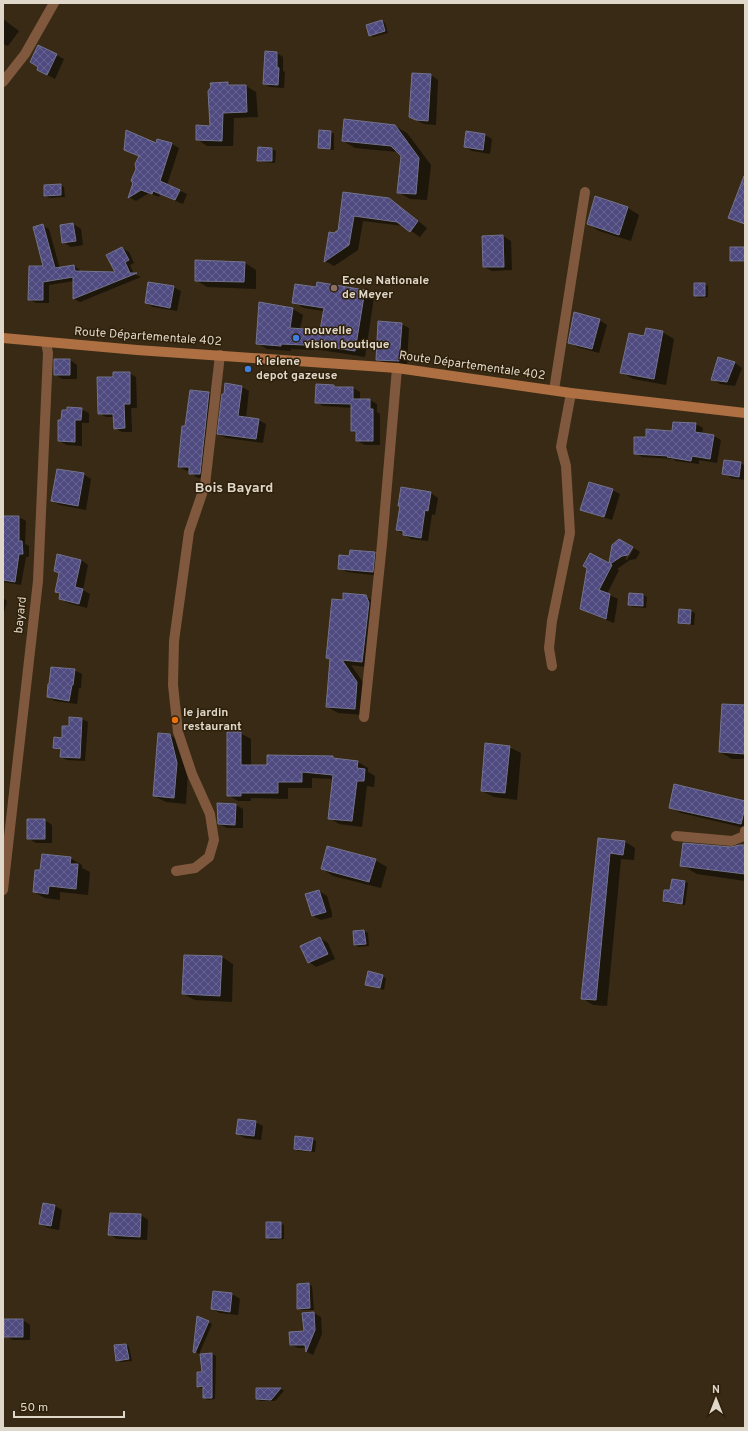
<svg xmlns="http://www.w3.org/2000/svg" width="748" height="1431" font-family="Overpass,sans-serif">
  <defs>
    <pattern id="building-cross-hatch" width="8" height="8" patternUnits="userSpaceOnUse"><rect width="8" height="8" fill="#4f4b81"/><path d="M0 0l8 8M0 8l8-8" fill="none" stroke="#686492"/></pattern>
  </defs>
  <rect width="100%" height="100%" fill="#382a14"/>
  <!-- shadow -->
  <path fill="#0007" d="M3,19L19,31L8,46L3,44Z
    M382,21L385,23L388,33L373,37L370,35Z
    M39,46L64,59L55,79L46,74Z
    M277,53L283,57V71L285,72L284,88L270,87L264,84Z
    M431,75L438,80L436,125L424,124L410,117Z
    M228,83L233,86H246L256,92L258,117L234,118L233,146H207L197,139L211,127Z
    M395,126L407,133L431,165L427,200L410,199L398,192L402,155L398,152L355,148L343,141Z
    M331,132L334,134V150L323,149L319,147Z
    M485,135L492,139L490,154L472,151L465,147Z
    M157,144H172L179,148L167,185L187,194L183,204L160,194L159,197L149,193L136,201L129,197L134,183Z
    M259,148L272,149L276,151L275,163L262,162L259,160Z
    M61,185L64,187L65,197L49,198L45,196Z
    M344,193L388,199L398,205L427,228L420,237L404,226L363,221L358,250L334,266L325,261L336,235L339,232Z
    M628,208L639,215L631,241L599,231L588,224Z
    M73,224L81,229L83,245L71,247L63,242Z
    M43,226L49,229L60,269L74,266L80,270V272L116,274L122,248L129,252L134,263L130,265L134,274L141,277L80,302L74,299V281L49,285V303H36L29,299L44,267Z
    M503,236L511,241L512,270L492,271L484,267L483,237Z
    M745,248V262H734L731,260Z
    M245,263L256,270V289L207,287L196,280Z
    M705,284L708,286V297L699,298L695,296Z
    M173,287L181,291L177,311L153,307L146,303Z
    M317,288L364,291L374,297L365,357L314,349V350L291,349V351L267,349L257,343L260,304L293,309L303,315L300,329L321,331L324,311L304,308L293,302Z
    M599,320L607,325L599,353L577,347L569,342Z
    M401,324L409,328L407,365L385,363L377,359Z
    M662,332L674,339L666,385L633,379L621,372L645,338Z
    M718,359L735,363L742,368L735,386L720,384L712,379Z
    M70,360L77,365V379H62L55,374Z
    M129,373L136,377L137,408H131L132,432H122L115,428L114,417H106L99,413L114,378Z
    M333,386L337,388H353L360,392V400H370L377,404V412L380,414V445H365L357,441V434L352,431V408L323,406L316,402Z
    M242,387L249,391L246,418L258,420L266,424L263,443L226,438L218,434L225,395Z
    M209,393L216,398L207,478H198L190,473V471H187L179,467L186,427Z
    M81,409L89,413V423H82V446L67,445L59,441L62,421Z
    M696,424L703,428L702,434L714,436L721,440L717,463L699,460V464L676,461L673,459L642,457L635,453L673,432Z
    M741,463L745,466V480L731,478L723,473Z
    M83,474L91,479L86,510L60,505L52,501Z
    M612,490L620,494L612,520L589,513L581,509Z
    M431,493L438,498L435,515L432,514L428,541L411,539L397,530L401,507L399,506Z
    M3,517H19L26,521L25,544L29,546V557H26L21,585L3,582Z
    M613,545L632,547L625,559L627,560L634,548L640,552L636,559L630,560L617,569L619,570L607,594L618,599L614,623L589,613L581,609L610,565Z
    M374,553L382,557L380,576L347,572L339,568L350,557Z
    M81,560L88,565L83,590L90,594L87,608L68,603L60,599L61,594L56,591L60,574L55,571Z
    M630,594L643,595L647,597L646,608L633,607L629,605Z
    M365,596L376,603L372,668L351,665L367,688L365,715L338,713L328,707L331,660L327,658L344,601Z
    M3,598L7,601L3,617Z
    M680,610L691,611L695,613L694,625L682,624L679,622Z
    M74,670L82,674L81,688H79L77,704L55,701L48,697Z
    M745,706V759H732L720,752Z
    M82,719L88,722L85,761L67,760L61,757L62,751L54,748L63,739L70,727Z
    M240,733L251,739V766H268V756L333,757L336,759L358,762L368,768V772L375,776L374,787L367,786L362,827L339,824L329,818L334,779L312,778V788H288V799L251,798V801H238L228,795Z
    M170,735L182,742L188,770L186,804L166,802L154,796Z
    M509,747L521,753L517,800L494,797L482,791Z
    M745,802V828L681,813L670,807Z
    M236,805L243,809V828H227L219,824Z
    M45,820L52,825V843H36L28,838Z
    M598,839L624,841L635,848L634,860L621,859L607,1006L593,1005L582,998Z
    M745,846V881L697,874L681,865L732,848Z
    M70,858L82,865V868L90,872L88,895L60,892V900L45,898L34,892L41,871Z
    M375,860L387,867L381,888L333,876L322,869Z
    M685,881L688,883L685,905L667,903L664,901L671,891Z
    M319,891L327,896L332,913V917L321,920L313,916L307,895Z
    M354,931H364L368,933L369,946L358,947L355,945Z
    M320,938L328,943L335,959L316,967L309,962Z
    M222,957L233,964L232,1002L195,1000L183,994Z
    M369,973L386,978L384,990L366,984Z
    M255,1122L263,1126L261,1140L245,1138L238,1134Z
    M312,1139L316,1141L315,1152L298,1151L295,1149Z
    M55,1206L62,1210L59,1230L48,1228L40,1224Z
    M141,1215L148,1220L147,1240L117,1239L109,1234Z
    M280,1223L284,1225V1239L271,1240L267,1238Z
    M309,1284L312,1286L314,1310H301L298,1308Z
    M214,1292L232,1294L240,1299L238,1315L220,1313L212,1309Z
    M314,1313L321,1317L322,1334L313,1355L307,1352L306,1348H298L291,1345L305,1332Z
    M198,1317L212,1324L199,1354L194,1351Z
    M23,1320L30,1325V1340H13L5,1336Z
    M126,1345L129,1347L132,1361L121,1362L117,1360Z
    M212,1354L216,1356L215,1399L208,1400L204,1398V1388H201L198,1387L203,1373L201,1355Z
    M257,1389H281L284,1391L275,1401H260L257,1398Z"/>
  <!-- building -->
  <path fill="url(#building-cross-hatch)" stroke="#73738d" d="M382,20L385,31L369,36L366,25Z
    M38,45L57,54L47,75L37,70L38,67L30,62Z
    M265,51L277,52V67L279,68L278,85L263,84Z
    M412,73L431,74L428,121L416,120L409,117Z
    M228,82V85H246L247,112L223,113L222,141L196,140V125L210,126L208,91L211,87L210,83Z
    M344,119L395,125L419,158L416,194L397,193L401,156L391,146L342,141Z
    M126,130L156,143L157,139L172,143L160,181L180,190L175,200L153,191L152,194L141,190L128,198L133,183L131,181L132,178L136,169L135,164L139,156L124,150Z
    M319,130L331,131L330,149L318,148Z
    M466,131L485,134L483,150L464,147Z
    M258,147L272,148V161H257Z
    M744,176H745V224L728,218Z
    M61,184V195L44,196V185Z
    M343,192L389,198L418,221L410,232L397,222L354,216L349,245L324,262L329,232L335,233L336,231H338Z
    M595,196L628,207L619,235L587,224Z
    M73,223L76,241L62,243L60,225Z
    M43,224L55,268L74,265L75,271L115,272L106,255L122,247L129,260L125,262L130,273H137L73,299V277L43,282V300H28L29,266H43L33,227Z
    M503,235L504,267H483L482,236Z
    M730,247H745V261H730Z
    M195,260L245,262L244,282L195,281Z
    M148,282L174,286L170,308L145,303Z
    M317,282L365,290L355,351L304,343V345L281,344V346L256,344L259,302L293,308L290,328L320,330L324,308L292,303L295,284L316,287Z
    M694,283H705V296H694Z
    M574,312L600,319L592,349L568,343Z
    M378,321L402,323L399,361L376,360Z
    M646,328L663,331L654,379L620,373L629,333L644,336Z
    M718,357L735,362L727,382L711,380Z
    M54,359H70V375H54Z
    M113,372H130V404H124L125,428L114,429L113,414H98L97,377H113Z
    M225,383L242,386L238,416L259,419L256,439L217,434L222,394H224Z
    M316,384L334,385V387H353V399H370V409H373V441H356V431H351V404L315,403Z
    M190,390L209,392L200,474H189V467H178L182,426H185Z
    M67,407L82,408L81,420H75V442L58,441V420H61L62,410H67Z
    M673,422L696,423L695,432L714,435L710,459L692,456L691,461L667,457L668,456L634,454V437H646V429L672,431Z
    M724,460L741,462L739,477L722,474Z
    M57,469L84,473L78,506L51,501Z
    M589,482L613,489L604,517L580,510Z
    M401,487L431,492L428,511L425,510L421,538L403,535V531L396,530L400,506H398Z
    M3,516H19V541H22L23,554H19L15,582L3,580Z
    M619,539L633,547L628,555L622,556L610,564L612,565L599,590L610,594L606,619L580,609L587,568L583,566L590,553L609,563L612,545Z
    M350,550L375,552L373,572L338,569L339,555L349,556Z
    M57,554L81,560L75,587L83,589L79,604L59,599L60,593L55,592L59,573L54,571Z
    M343,593L366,595L369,603L362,662L342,660L357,682L355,709L326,707L330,659L326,658L332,599L343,600Z
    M629,593L643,594V606L628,605Z
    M679,609L691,610L690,624L678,623Z
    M51,667L75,669L73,685H72L69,701L47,697L48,684H49Z
    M722,704L745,705V754L719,752Z
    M69,717L82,718L80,758L60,757L61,749L53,748L54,737L62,738V726H69Z
    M227,732H241V765H267V755L333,756V758L358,761L357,768L365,769L364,781H357L352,821L328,819L333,775L302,772V782H278V793H241V796H227Z
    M158,733L170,734L177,763L174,798L153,796Z
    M485,743L510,746L505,793L481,791Z
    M674,784L745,801V807L741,824L669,808Z
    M217,803L236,804L235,825L218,824Z
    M27,819H45V839H27Z
    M598,838L625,841L623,855L610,853L596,1000L581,999Z
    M683,843L731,847L740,845H745V874L680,866Z
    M327,846L376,859L369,882L321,869Z
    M42,854L71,857L70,864H78L76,889L49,886L48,894L33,892L35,870H40Z
    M672,879L685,881L682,904L663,901L664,890H670Z
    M319,890L326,912L312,916L305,894Z
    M364,930L366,944L354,945L353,931Z
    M320,937L328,954L308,963L300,946Z
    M184,955L222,956L220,996L182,994Z
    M368,971L383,975L380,988L365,985Z
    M238,1119L256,1121L254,1136L236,1134Z
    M295,1136L313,1138L311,1151L294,1149Z
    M43,1203L55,1205L51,1226L39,1224Z
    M110,1213L141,1214L140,1237L108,1235Z
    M266,1222H281V1238H266Z
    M309,1283L310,1308L297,1309V1284Z
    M213,1291L232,1293L230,1312L211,1309Z
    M314,1312L315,1330L306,1352L305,1345H290L289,1332L304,1331L302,1313Z
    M197,1316L209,1321L195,1353L193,1352Z
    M4,1319H23V1337H4Z
    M126,1344L129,1359L116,1361L114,1345Z
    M212,1353V1398H203V1386L197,1387V1372H202L200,1354Z
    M256,1388H281L271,1400L256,1399Z"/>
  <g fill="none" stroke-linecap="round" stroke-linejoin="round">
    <!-- street -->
    <path stroke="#80583d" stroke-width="10" d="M3,82L25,54L54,3
      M554,390L585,192
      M552,666L549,648L552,621L570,533L566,466L561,447L571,393
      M364,717L382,544L397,368
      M676,836L732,841L744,836L745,831
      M176,871L195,868L209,857L214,840L210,814L192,774L178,732L173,685L174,641L189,532L205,485L220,355
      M3,890L38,581L48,353L46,342"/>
    <!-- secondary -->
    <path stroke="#ae6f43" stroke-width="10" d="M3,338L137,350L397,368L571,393L745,413"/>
  </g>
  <!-- markers -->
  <circle fill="#8d6e63" stroke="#2e200a" stroke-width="1.5" cx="334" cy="288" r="4"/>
  <g fill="#3f7fe0" stroke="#2e200a" stroke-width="1.5">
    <circle cx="296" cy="338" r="4"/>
    <circle cx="248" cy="369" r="4"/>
  </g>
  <circle fill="#e8710a" stroke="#2e200a" stroke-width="1.5" cx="175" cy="720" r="4"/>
  <g text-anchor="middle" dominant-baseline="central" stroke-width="3" stroke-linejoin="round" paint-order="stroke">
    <!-- poi labels -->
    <g font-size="12" font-weight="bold" fill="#dfd7c9" stroke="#2e200a" text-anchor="start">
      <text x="342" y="281">Ecole Nationale<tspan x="342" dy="14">de Meyer</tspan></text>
      <text x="304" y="331">nouvelle<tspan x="304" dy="14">vision boutique</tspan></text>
      <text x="256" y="362">k lelene<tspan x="256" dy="14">depot gazeuse</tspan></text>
      <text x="183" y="713">le jardin<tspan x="183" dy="14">restaurant</tspan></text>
    </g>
    <!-- street labels -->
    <g font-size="12" fill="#dfd7c9" stroke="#2e200a">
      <text transform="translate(148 337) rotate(4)">Route Départementale 402</text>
      <text transform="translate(472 366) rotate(8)">Route Départementale 402</text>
      <text transform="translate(21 615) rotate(-84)">bayard</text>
    </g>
    <!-- quarter labels -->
    <g font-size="14" font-weight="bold" fill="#dfd7c9" stroke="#2e200a">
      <text x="234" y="488">Bois Bayard</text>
    </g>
  </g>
  <!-- border -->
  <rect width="748" height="1431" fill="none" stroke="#dfd7c9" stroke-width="8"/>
  <!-- north arrow -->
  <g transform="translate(716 1399)" stroke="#2e200a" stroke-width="3" paint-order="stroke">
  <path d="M0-3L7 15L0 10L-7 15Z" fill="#dfd7c9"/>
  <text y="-6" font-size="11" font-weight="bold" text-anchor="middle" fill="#dfd7c9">N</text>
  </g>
  <!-- scale -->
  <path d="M14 1411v6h110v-6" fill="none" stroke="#dfd7c9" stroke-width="2"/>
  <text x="20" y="1411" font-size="12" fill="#dfd7c9" stroke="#2e200a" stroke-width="3" paint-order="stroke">50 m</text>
</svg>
